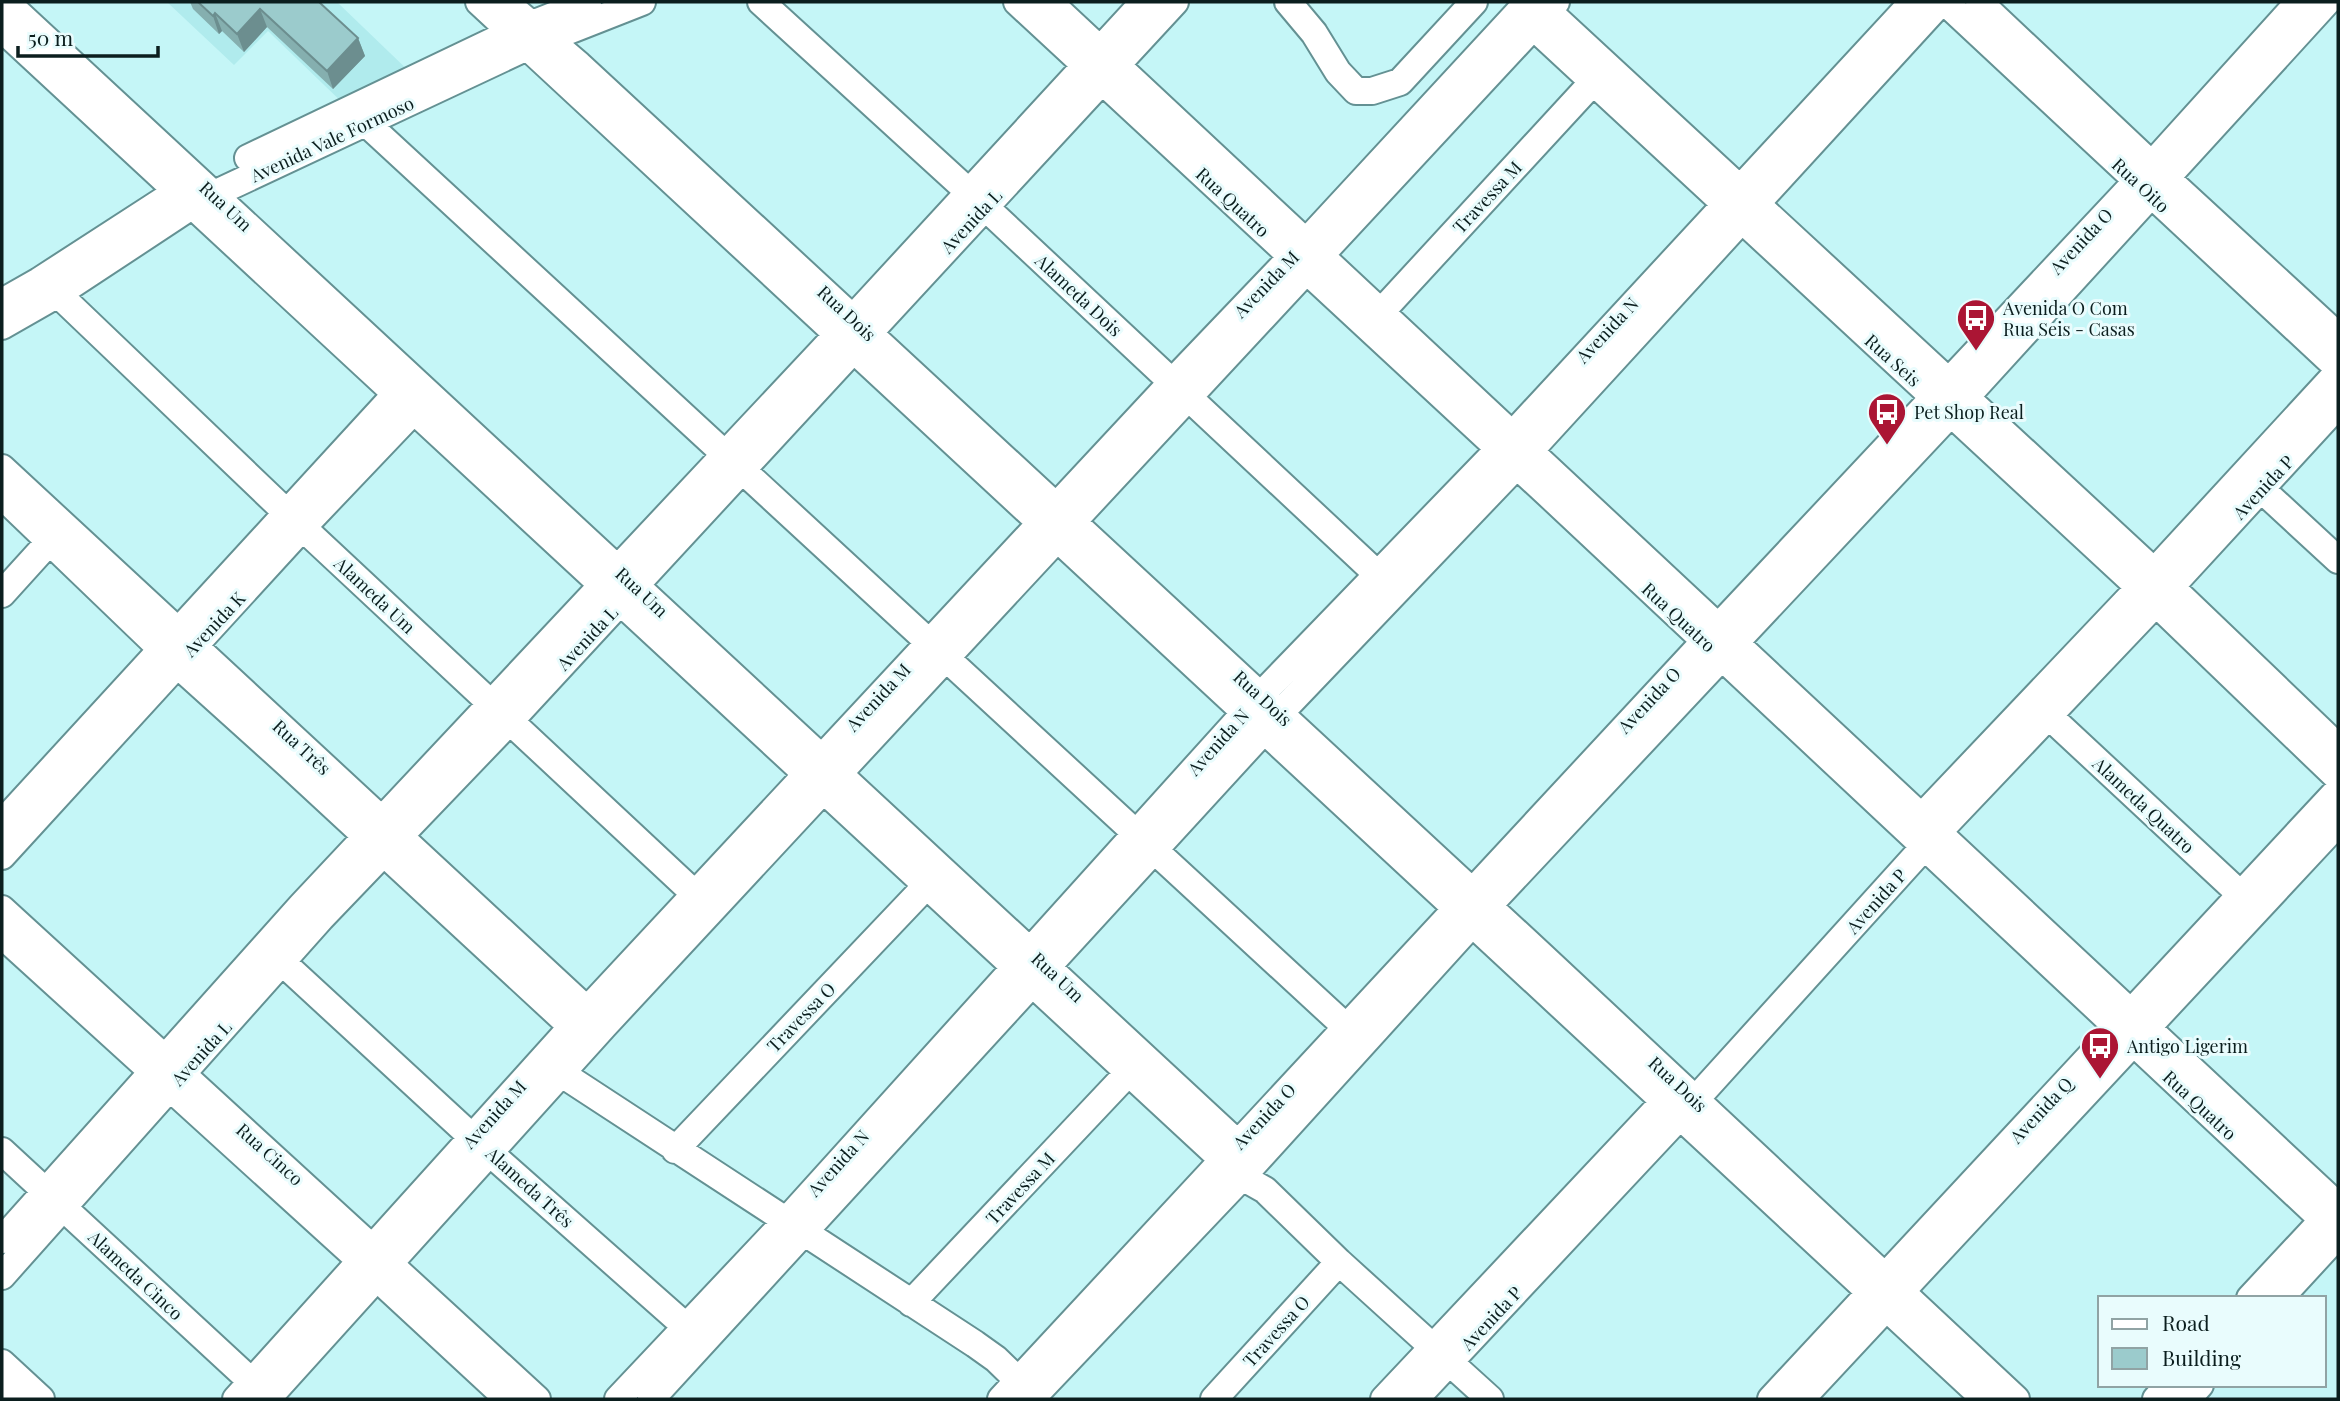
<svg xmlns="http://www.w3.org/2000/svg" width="2340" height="1401" font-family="'Playfair Display',serif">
  <rect width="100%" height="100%" fill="#c5f6f7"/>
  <!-- built -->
  <path fill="#b0ebed" d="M167,2H337L415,77L349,109L268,31L234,65Z"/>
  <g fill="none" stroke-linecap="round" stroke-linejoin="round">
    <!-- minor casing -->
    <g stroke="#649193" stroke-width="30">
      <path id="minor" d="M6,2L1249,1154
        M479,2L1985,1399
        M505,2L579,65L1541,955L2016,1399
        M761,2L969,192L1391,587
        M1017,2L1549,495L2338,1234
        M1049,2L2338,1206
        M1288,2L1314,33L1338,72L1356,91H1372L1400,82L1474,2
        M1538,2L2171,587L2338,747
        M1945,2L2338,368
        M1979,2L2152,165L2338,336
        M1521,15L2156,603L2338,778
        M2,29L1223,1160L1242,1177L1265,1190L1339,1262L1490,1399
        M366,123L1346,1027
        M248,158L512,32L588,2
        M58,294L287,513L695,894
        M2,302L39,281L178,191L194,184
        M1369,325L1593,82
        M2,326L58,294L193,205L214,194L525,48L642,2
        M2,468L600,1022
        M2247,476L2338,560
        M2,496L177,664L289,765L584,1038
        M2,594L50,541
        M2035,703L2253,906
        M2,823L407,382
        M1912,827L2139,588L2338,372
        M2,856L303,527L424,400
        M2,909L537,1399
        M2,935L353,1254
        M269,950L473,1138L700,1339
        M562,1074L975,1344L996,1359L1029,1391
        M675,1150L927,885
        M2,1151L264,1393
        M2,1240L301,906L853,318L1144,2
        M2,1276L321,918L510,721L1175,2
        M388,1288L508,1399
        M2250,1298L2335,1207
        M2280,1298L2338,1235
        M911,1303L1129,1072
        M2,1363L41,1399
        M2,1391L10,1399
        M236,1399L587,1010L1172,382L1306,242L1528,2
        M267,1399L604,1026L1556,2
        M618,1399L786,1221L1261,695L1499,449L1913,2
        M651,1399L1280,713L1517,465L1941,2
        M1001,1399L1705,641L2137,181L2299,2
        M1031,1399L1242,1177L1488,906L1966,397L2327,2
        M1214,1399L1339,1262
        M1384,1399L1676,1089
        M1415,1399L1695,1100L1924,847L2156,603L2338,405
        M1771,1399L2338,790
        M1801,1399L2338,823
        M2156,1399L2169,1385
        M2187,1399L2200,1385"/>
    </g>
    <!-- minor -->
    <use href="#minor" stroke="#fff" stroke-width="26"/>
  </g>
  <!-- wall -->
  <path fill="#85afaf" d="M190,2H319L358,38L365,56L333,89L267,27L244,52L222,31L219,34L193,9Z"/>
  <!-- shaded-wall -->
  <path fill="#6c8e8f" d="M260,9L267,27L244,52L237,34Z
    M215,13L222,31L219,34L213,16Z
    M358,38L365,56L333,89L327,71Z"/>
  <!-- building -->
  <path fill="#9bcbcc" stroke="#6c8e8f" stroke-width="2" d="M198,2H319L358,38L327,71L260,9L237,34L215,13L213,16Z"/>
  <!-- icons -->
  <defs>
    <g id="bus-pin" transform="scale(2.0125)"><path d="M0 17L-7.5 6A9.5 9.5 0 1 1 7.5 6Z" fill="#ab1534" stroke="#e9fcfd"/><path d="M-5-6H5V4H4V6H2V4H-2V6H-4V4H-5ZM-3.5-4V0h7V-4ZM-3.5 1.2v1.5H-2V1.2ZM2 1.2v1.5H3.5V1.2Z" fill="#fff"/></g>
  </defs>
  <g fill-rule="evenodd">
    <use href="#bus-pin" x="1976" y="318"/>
    <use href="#bus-pin" x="1887" y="412"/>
    <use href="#bus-pin" x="2100" y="1046"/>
  </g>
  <g text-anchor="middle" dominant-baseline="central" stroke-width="6" stroke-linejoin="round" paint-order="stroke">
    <!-- street labels -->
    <g font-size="18" fill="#0b1e1e" stroke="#e9fcfd">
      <text transform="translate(332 139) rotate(-25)">Avenida Vale Formoso</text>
      <text transform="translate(2141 185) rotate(43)">Rua Oito</text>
      <text transform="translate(1487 197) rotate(-47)">Travessa M</text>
      <text transform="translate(1233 202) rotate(43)">Rua Quatro</text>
      <text transform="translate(226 206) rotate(43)">Rua Um</text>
      <text transform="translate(971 221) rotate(-47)">Avenida L</text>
      <text transform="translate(2081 241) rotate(-47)">Avenida O</text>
      <text transform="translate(1266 284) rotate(-46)">Avenida M</text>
      <text transform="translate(1079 295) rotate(43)">Alameda Dois</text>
      <text transform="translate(847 313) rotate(43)">Rua Dois</text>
      <text transform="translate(1607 330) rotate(-47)">Avenida N</text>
      <text transform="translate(1893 360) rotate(42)">Rua Seis</text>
      <text transform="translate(2263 487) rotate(-47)">Avenida P</text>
      <text transform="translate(642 592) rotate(43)">Rua Um</text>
      <text transform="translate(375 595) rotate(43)">Alameda Um</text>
      <text transform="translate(1679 617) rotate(43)">Rua Quatro</text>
      <text transform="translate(214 624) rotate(-47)">Avenida K</text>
      <text transform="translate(587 638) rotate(-47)">Avenida L</text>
      <text transform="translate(878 697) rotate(-47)">Avenida M</text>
      <text transform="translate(1263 698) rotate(43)">Rua Dois</text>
      <text transform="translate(1649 700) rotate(-47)">Avenida O</text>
      <text transform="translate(1218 742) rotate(-48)">Avenida N</text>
      <text transform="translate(302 747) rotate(43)">Rua Três</text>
      <text transform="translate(2144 805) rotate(43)">Alameda Quatro</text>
      <text transform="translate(1876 901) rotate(-48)">Avenida P</text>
      <text transform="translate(1058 977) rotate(43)">Rua Um</text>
      <text transform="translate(801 1017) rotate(-46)">Travessa O</text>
      <text transform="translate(201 1053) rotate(-48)">Avenida L</text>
      <text transform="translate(1678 1084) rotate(43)">Rua Dois</text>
      <text transform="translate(2200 1105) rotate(43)">Rua Quatro</text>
      <text transform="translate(2041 1110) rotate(-47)">Avenida Q</text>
      <text transform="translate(494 1114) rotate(-48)">Avenida M</text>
      <text transform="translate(1264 1116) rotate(-47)">Avenida O</text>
      <text transform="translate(270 1154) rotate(42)">Rua Cinco</text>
      <text transform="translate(838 1163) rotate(-48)">Avenida N</text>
      <text transform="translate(530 1187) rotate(42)">Alameda Três</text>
      <text transform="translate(1020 1188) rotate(-47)">Travessa M</text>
      <text transform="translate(136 1275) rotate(43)">Alameda Cinco</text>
      <text transform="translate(1491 1318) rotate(-47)">Avenida P</text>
      <text transform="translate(1276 1331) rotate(-48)">Travessa O</text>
    </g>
    <!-- poi labels -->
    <g font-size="18" fill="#0b1e1e" stroke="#e9fcfd" text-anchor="start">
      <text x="2003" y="308">Avenida O Com<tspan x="2003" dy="21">Rua Seis - Casas</tspan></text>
      <text x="1914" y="412">Pet Shop Real</text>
      <text x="2127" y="1046">Antigo Ligerim</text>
    </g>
  </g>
  <!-- border -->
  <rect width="2340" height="1401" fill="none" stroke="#0b1e1e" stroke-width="7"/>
  <!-- legend -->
  <rect x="2098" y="1296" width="228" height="91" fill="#e9fcfd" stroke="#90a3a4" stroke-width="2"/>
  <rect x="2112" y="1319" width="35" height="10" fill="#ffffff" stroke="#90a3a4" stroke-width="2"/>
  <text x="2162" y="1331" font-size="21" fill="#0b1e1e">Road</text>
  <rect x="2112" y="1348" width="35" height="21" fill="#9bcbcc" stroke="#90a3a4" stroke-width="2"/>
  <text x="2162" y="1366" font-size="21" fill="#0b1e1e">Building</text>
  <!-- scale -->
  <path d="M18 46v10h140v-10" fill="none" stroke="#0b1e1e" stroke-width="3.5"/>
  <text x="28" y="46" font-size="21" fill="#0b1e1e" stroke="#e9fcfd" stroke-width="5" paint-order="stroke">50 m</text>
</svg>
